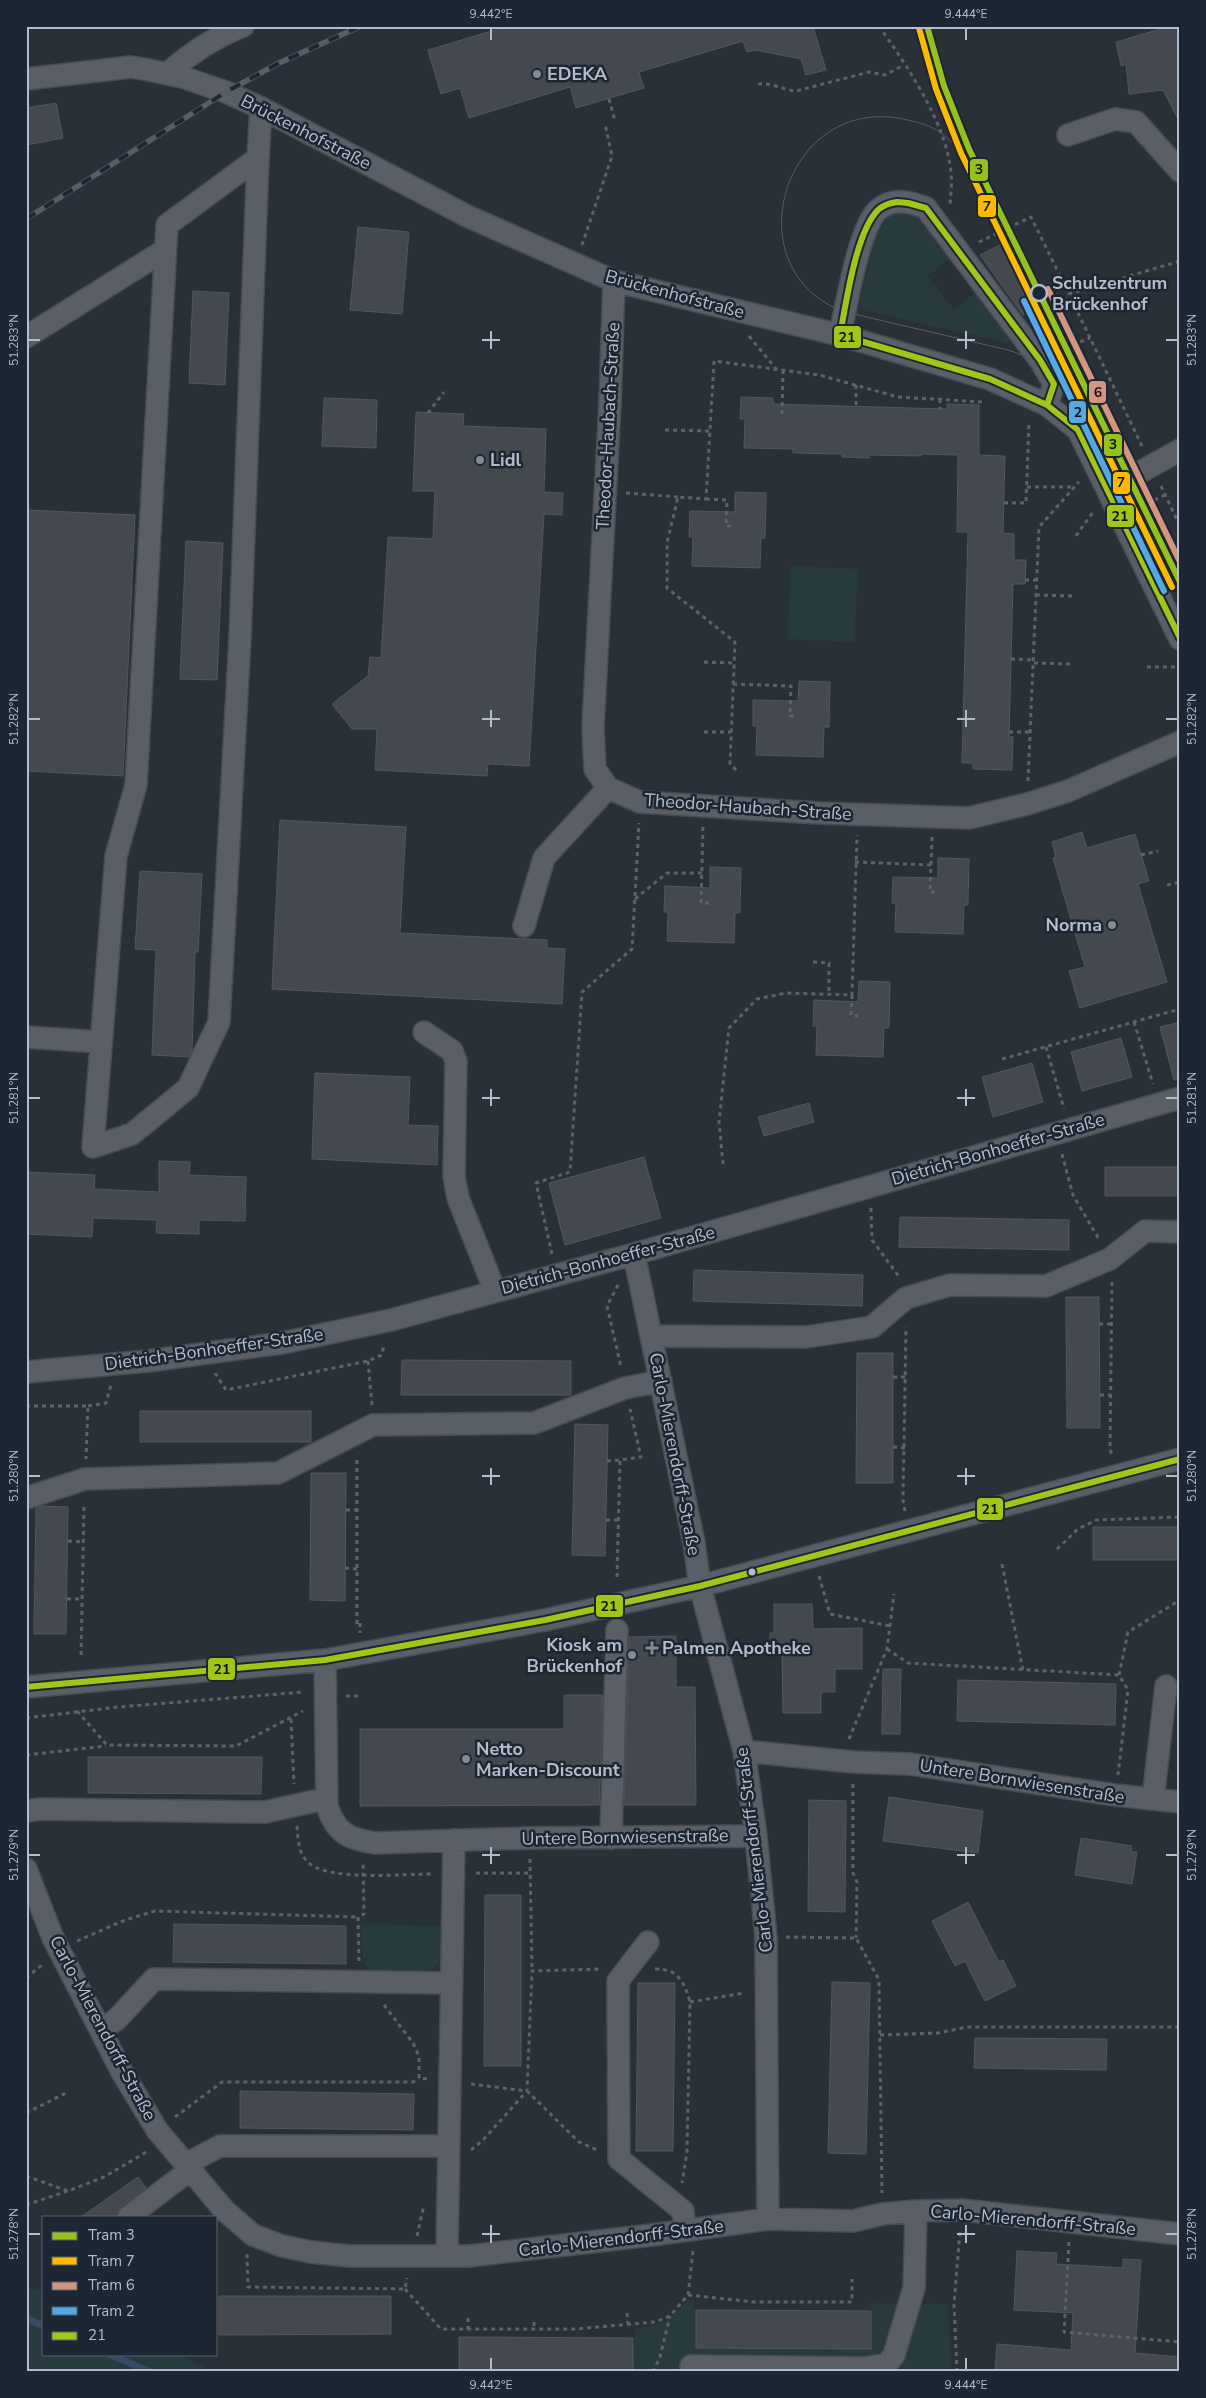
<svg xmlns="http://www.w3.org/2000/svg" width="1206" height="2398" viewBox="0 0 1206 2398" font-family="'Nunito Sans',sans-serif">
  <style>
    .green { fill: #273a3e }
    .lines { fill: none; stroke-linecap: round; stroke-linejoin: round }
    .stream { stroke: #384963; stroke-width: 7 }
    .building { fill: #444950; stroke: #52575f }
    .minor-casing { stroke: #484c53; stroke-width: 24 }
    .path { stroke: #5d636a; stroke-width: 3; stroke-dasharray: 4 4; stroke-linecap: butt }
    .minor { stroke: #5a5e66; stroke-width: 21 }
    .tram { stroke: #595d64; stroke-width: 1 }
    .rail-casing { stroke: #595d64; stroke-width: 5.5 }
    .rail { stroke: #1d2633; stroke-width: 4; stroke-dasharray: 11; stroke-linecap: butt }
    .bus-1-casing { stroke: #1d2633; stroke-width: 10 }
    .bus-1 { stroke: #a2c617; stroke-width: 6 }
    .tram-1-casing { stroke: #1d2633; stroke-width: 10 }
    .tram-2-casing { stroke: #1d2633; stroke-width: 10 }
    .tram-3-casing { stroke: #1d2633; stroke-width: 10 }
    .tram-4-casing { stroke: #1d2633; stroke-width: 10 }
    .tram-1 { stroke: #95c11f; stroke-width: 6 }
    .tram-2 { stroke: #fbba00; stroke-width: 6 }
    .tram-3 { stroke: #d2957d; stroke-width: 6 }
    .tram-4 { stroke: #53a8e5; stroke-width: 6 }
    .ticks { fill: none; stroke: #b4bcc9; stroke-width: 2 }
    .poi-dot { fill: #848b96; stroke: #1d2633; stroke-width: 2 }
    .stop-dot { fill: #1d2633; stroke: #b4bcc9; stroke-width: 2.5 }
    .bus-dot { fill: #b4bcc9; stroke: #1d2633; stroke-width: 2 }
    .labels { text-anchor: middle; stroke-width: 5; stroke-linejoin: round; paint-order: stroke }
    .poi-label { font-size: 18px; font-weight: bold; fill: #b4bcc9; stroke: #1d2633; text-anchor: start }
    .street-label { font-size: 18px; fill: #b4bcc9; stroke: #1d2633 }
    .stop-label { font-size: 18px; font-weight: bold; fill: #b4bcc9; stroke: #1d2633; text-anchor: start }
    .line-badge { stroke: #1d2633; stroke-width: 2 }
    .pale-badge-label { font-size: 14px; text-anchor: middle; font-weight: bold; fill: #111 }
    .neatline { fill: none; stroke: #b4bcc9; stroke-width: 2 }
    .ticks-label { font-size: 12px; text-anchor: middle; fill: #b4bcc9 }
  </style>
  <rect width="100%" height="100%" fill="#2a3038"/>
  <path class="green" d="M907,210L925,221L951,258L927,276L954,309L978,291L1020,346L858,309L878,227L890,213Z
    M791,566L858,569L854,642L787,639Z
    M361,1924L442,1926L441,1949L438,1965L423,1974L369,1973L363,1962Z
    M26,2286L44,2293V2354H177L216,2372H26Z
    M688,2300H694V2310L871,2348V2303L948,2304L951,2372H633L635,2329C664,2325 669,2321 688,2300Z"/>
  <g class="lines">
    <path class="stream" d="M26,2318L44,2326
      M109,2354L150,2372"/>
  </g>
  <path class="building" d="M508,26H813L826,70L806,75L801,59L755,50L747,52L743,41L639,72L644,88L576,108L570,87L469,118L460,88L441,94L428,50Z
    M1171,26H1180V123L1163,90L1129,94L1126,64L1121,66L1116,42Z
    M56,103L63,138L26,145V108Z
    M358,227L409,232L402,314L350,310Z
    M1008,241L1040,306L1023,315L980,255Z
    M193,291L229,293L225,385L189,383Z
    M741,397L773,398V404L947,409V404L979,405V455L1005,456L1003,533L1014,534V560H1026L1025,584H1013L1009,737H1013L1012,770L973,769V763H962L968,532H957L958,455L921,454V456L869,455V458L842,457V454L793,453V449L744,448L745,419H740Z
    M324,398L377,400L376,448L322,446Z
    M416,412L464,414L463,426L546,429L544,492L563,493L562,515L544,514L529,766L488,764L487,776L375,770L377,729H352L332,704L368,676L370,657L381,658L388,537L433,539L435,491H413Z
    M735,492L766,493L765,538H761L760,568L692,566L693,537H689L690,511L735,512Z
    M26,510L135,515L123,776L26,771Z
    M186,541L223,543L217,680L180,679Z
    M799,681L830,682L829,727H824L823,757L756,755L757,726H753V700L798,701Z
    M280,820L406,827L400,933L547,940V948L565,949L562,1004L272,989Z
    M1082,832L1087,848L1135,834L1149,881L1138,884L1167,982L1080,1008L1069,971L1085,967L1053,858L1056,857L1052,842Z
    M938,858L969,859L968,905H964L963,934L895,932L896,903H892L893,877L938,878Z
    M710,867L741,868L740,913H735L734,943L667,941L668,912H664L665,886L710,888Z
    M140,871L202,874L198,952H195L192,1051L189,1057L152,1055L156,950L135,949Z
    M859,981L890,982L889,1028H884L883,1057L816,1055L817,1026H813L814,1000L858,1002Z
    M1180,1022V1079L1174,1080L1160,1027Z
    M1121,1038L1132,1077L1082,1091L1071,1052Z
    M1032,1063L1043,1102L993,1117L982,1077Z
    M315,1073L410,1077L408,1125L438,1126L437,1165L312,1159Z
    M809,1103L814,1122L764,1136L758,1117Z
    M644,1157L661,1218L565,1245L549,1183Z
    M159,1161L190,1162L189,1175L246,1177L245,1221L199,1220V1234L156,1233L157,1220L93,1218L92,1237L26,1234V1172L95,1175L94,1189L159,1192Z
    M1105,1167H1180V1196H1105Z
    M900,1217L1069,1220V1250L899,1247Z
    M694,1270L863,1275L862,1306L693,1301Z
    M1066,1297H1099L1100,1428H1067Z
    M857,1353H893V1483H856Z
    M402,1360L571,1361V1395H401Z
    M140,1411H311V1442H140Z
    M575,1424L608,1425L605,1556L572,1555Z
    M311,1473H346L345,1601L310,1600Z
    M41,1506L68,1507L66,1634H34L36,1508Z
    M1093,1527H1180V1560H1093Z
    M774,1604H812L813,1629L862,1628V1669H835V1692H821V1713H783L782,1653H770V1633H774Z
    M676,1636V1687H695L696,1805H624L629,1637Z
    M883,1669H901L900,1734H882Z
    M958,1680L1116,1684L1115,1725L957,1721Z
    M564,1695H603L599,1805L360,1806V1729H564Z
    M88,1757H262L261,1794L88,1793Z
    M889,1797L983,1811L978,1853L883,1841Z
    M809,1800L846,1801L845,1912L808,1911Z
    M1081,1838L1132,1846L1131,1852H1137L1132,1884L1075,1875Z
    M485,1895H521V2066H484Z
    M968,1902L999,1962L1003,1960L1016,1986L985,2001L965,1961L955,1966L932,1921Z
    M174,1924L346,1926V1964L173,1962Z
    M832,1982L870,1983L866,2154L828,2153Z
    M638,1983H675L673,2151H636Z
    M975,2038L1107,2039L1106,2070L974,2068Z
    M240,2091L414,2094L413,2130L240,2128Z
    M138,2177L146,2188L120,2207L116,2217H81Z
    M1017,2251L1057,2253L1056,2264L1123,2268V2259L1141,2260L1135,2353L1180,2357V2372H995L997,2344L1071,2350L1073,2313L1014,2310Z
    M219,2296H391V2334L219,2335Z
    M696,2310L871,2311V2349L696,2348Z
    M459,2337L633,2338V2372H459Z"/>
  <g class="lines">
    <defs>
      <path id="minor" d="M167,74C192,52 212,39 243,26
        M26,79L131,67L144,69L182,77L226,92L261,108L467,216L614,281L840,335L990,379L1047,405L1078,430L1180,639
        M1068,135L1115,119L1136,122L1180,171
        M258,158L240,638L219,1022L188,1088L132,1134L93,1147L116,856L136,785L167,225L258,158L261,108
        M614,281L610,403L593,727L595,769L608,788L640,802L819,813L969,818L1027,804L1068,791L1180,742
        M840,335C846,308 859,225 879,209C894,197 911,202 926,208L1040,360L1054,384L1047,405
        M26,337L165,250
        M1108,490L1180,450
        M524,926L544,858L608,788
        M424,1032L452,1051L456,1061L454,1176L458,1198L495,1291
        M26,1037L101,1042
        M634,1254L694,1543L700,1586L744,1751L756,1836L766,1937L768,2219
        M651,1336L806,1337L872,1327L906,1298L950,1285L1046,1286L1110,1259L1145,1231L1180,1232
        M26,1372L148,1361L282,1343L391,1320L634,1254L1180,1098
        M26,1498L85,1479L278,1473L373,1425L534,1423L625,1388L661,1381
        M325,1660L327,1806C336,1833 348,1839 375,1843L529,1838L756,1836
        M26,1687L325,1660L545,1620L700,1586L1180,1459
        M744,1751L853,1762L910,1764L1115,1795L1180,1802
        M1153,1799L1166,1686
        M26,1811L41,1809L265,1812L315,1801H327
        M611,1838L617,1630
        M26,1869L53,1938L122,2072L157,2130L224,2210L253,2235L282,2246L311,2252L349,2256H469L652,2235L768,2219L853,2221L882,2214L916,2211L962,2210L1180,2234
        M648,1942L618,1981L619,2159L683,2211L685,2230
        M101,2030L116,2020L154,1979L451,1983
        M186,2164L220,2146H449
        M128,2217L190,2170
        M447,2256L454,1840
        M691,2366L865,2368L887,2364L894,2355L914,2288L916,2211"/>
    </defs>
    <use href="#minor" class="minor-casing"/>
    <path class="path" d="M879,26C907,66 947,124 951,173C952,183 951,194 950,204
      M758,84C771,82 783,90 796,91L869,72L885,75L904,65
      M609,99L615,121
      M998,233L1047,330
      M979,242L1031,217L1069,294
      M582,245L612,156L605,124
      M749,336L777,370
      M1058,351L1090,338
      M856,385V407
      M940,399V409
      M428,413L444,392
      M782,414L783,371
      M665,430L710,431
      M1142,446L1069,294L1180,261
      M1161,486L1180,526
      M1027,487H1075
      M626,493L678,497
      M706,499L727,500L726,526H734
      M1004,503H1026L1029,421
      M1140,507L1165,495
      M1076,536L1093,512
      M1025,580H1037
      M1036,595L1074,596
      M1011,659L1034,660
      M704,662L734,663
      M1034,663L1072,664
      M1147,667H1180
      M733,684L791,686L790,716H798
      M704,732H731
      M1009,732H1030
      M736,770L730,764L735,642L667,588V543L678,497L706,499L714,361L819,375L898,397L983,402
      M1028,781L1039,527L1079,482
      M703,827L701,903H709
      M932,837L930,892H937
      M1141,855L1158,851
      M855,862L931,865
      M1167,885L1180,882
      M635,899L667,873H702
      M813,962L829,963V994
      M852,995L851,1015L858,1016
      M1134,1022L1153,1084
      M1046,1047L1064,1109
      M1002,1059L1180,1009
      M1062,1154L1073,1195L1100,1241
      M723,1164L719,1122L729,1028L757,999L786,993L852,995L857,835
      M871,1208L872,1240L900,1278
      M552,1254L536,1183L570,1172L582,992L632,949L639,823
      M1112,1282L1110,1448L1112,1456
      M618,1285L607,1306L621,1367
      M1099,1324H1112
      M368,1361L372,1405
      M215,1373L226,1390L368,1361L382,1355L384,1344
      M893,1377H906
      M1100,1395H1111
      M26,1406H88L86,1459
      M88,1406L106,1403L111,1385
      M893,1447L905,1448
      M607,1461L620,1460
      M346,1510H357
      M905,1511L903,1500L906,1327
      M606,1520H619
      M68,1541L84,1542
      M1057,1549L1078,1529L1096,1520L1180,1517
      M1002,1564L1023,1671
      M345,1568L357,1569
      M819,1576L830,1614L890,1626
      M617,1577L620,1460L641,1457L630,1409
      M67,1599H82
      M360,1623V1633
      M357,1624V1457
      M887,1649L908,1663L1119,1675L1128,1690L1118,1775
      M81,1655L84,1503
      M1119,1675L1128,1632L1180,1600
      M346,1696H360
      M77,1711L107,1745L236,1746L303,1711
      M26,1718L118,1707L304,1692
      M291,1719L294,1784
      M849,1739L887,1649L894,1594
      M26,1755L106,1746
      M853,1784V1873L857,1882L856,1938
      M297,1826C298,1839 298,1855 310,1864C332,1881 403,1874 432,1874
      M530,1859L532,1971
      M476,1873H530
      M786,1937L856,1938L879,1980L882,2193
      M77,1941L125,1920L155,1911L358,1917
      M359,1961L358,1917L364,1914L363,1862
      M655,1969C679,1969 684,1982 690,2002L687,2152L682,2183
      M26,1978L43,1964
      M690,2002L744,1993
      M384,2005L413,2043L419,2056V2078L429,2079
      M880,2035L938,2033L967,2027H1180
      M471,2084L527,2091L579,2142L597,2150
      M26,2113L68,2092
      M175,2117L222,2082H413L419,2078
      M471,2150L484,2139L527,2091L532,1971L601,1969
      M26,2176L68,2191L104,2177L148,2151
      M26,2205L68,2191
      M417,2236L424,2205
      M1069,2242L1064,2332L1180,2342
      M247,2254L248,2287L405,2289L407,2278
      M405,2289L441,2329H575L655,2322L670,2316L688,2295L693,2251
      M688,2295L754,2302H852V2279
      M627,2313L628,2324
      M468,2318V2329
      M534,2322V2329
      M653,2372L660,2357L670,2316
      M957,2372L954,2305L960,2230"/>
    <use href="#minor" class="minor"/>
    <path class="tram" d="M993,198C978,176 963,149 941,133C929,124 912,121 898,118C781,100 733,272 845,312L1008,350L1062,369L1098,404L1128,450"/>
    <defs>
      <path id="rail" d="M26,219L226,92L279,63L361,26"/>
    </defs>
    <use href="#rail" class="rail-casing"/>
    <use href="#rail" class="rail"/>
    <defs>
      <path id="bus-1" d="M897,202L908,203L926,208L1040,360L1054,384L1047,405L990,379L840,335C846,304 856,230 879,209C884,205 890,203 897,202Z
        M1047,405L1078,430L1180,638
        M26,1687L325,1660L545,1620L700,1586L1180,1459"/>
    </defs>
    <use href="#bus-1" class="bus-1-casing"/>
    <use href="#bus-1" class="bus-1"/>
    <defs>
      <path id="tram-1" d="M927,26L944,86L969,149L1180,582"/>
      <path id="tram-2" d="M919,28L936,89L961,153L1172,587"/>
      <path id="tram-3" d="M1048,289L1180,562"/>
      <path id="tram-4" d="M1024,301L1164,591"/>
    </defs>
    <use href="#tram-1" class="tram-1-casing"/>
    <use href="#tram-2" class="tram-2-casing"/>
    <use href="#tram-3" class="tram-3-casing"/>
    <use href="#tram-4" class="tram-4-casing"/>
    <use href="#tram-1" class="tram-1"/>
    <use href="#tram-2" class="tram-2"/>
    <use href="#tram-3" class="tram-3"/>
    <use href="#tram-4" class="tram-4"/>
  </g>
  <path class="ticks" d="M491,28V40M966,28V40M491,331V349M966,331V349M28,340H40M482,340H500M957,340H975M1166,340H1178M491,710V727M966,710V727M28,719H40M482,719H500M957,719H975M1166,719H1178M491,1089V1106M966,1089V1106M28,1098H40M482,1098H500M957,1098H975M1166,1098H1178M491,1468V1485M966,1468V1485M28,1476H40M482,1476H500M957,1476H975M1166,1476H1178M491,1847V1864M966,1847V1864M28,1855H40M482,1855H500M957,1855H975M1166,1855H1178M491,2225V2243M966,2225V2243M28,2234H40M482,2234H500M957,2234H975M1166,2234H1178M491,2358V2370M966,2358V2370"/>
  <g class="poi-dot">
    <circle cx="537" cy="74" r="5"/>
    <circle cx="480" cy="460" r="5"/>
    <circle cx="1112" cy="925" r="5"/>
    <path d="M649.5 1640.5h5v5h5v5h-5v5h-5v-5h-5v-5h5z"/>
    <circle cx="632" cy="1655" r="5"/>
    <circle cx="466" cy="1759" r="5"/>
  </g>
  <circle class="stop-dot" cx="1039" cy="293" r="8"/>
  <circle class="bus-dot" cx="752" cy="1572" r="4.5"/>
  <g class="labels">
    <g class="poi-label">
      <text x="547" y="80">EDEKA</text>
      <text x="490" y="466">Lidl</text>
      <text x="1102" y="931" text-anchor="end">Norma</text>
      <text x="622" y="1651" text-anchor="end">Kiosk am<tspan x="622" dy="21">Brückenhof</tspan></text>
      <text x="662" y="1654">Palmen Apotheke</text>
      <text x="476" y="1755">Netto<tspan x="476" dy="21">Marken-Discount</tspan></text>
    </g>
    <g class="street-label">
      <text transform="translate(306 132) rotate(27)" y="6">Brückenhofstraße</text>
      <text transform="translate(675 294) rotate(15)" y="6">Brückenhofstraße</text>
      <text transform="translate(608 426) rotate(-87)" y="6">Theodor-Haubach-Straße</text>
      <text transform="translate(748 807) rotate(4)" y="6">Theodor-Haubach-Straße</text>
      <text transform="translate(998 1149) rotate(-16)" y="6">Dietrich-Bonhoeffer-Straße</text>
      <text transform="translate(608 1260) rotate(-15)" y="6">Dietrich-Bonhoeffer-Straße</text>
      <text transform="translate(214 1349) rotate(-8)" y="6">Dietrich-Bonhoeffer-Straße</text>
      <text transform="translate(675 1454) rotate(79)" y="6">Carlo-Mierendorff-Straße</text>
      <text transform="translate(1022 1781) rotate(9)" y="6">Untere Bornwiesenstraße</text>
      <text transform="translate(625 1837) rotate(-1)" y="6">Untere Bornwiesenstraße</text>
      <text transform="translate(754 1850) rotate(-97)" y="6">Carlo-Mierendorff-Straße</text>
      <text transform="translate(103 2028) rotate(62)" y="6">Carlo-Mierendorff-Straße</text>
      <text transform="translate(1033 2220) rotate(5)" y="6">Carlo-Mierendorff-Straße</text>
      <text transform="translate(621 2238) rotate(-7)" y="6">Carlo-Mierendorff-Straße</text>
    </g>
    <g class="stop-label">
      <text x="1052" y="289">Schulzentrum<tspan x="1052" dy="21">Brückenhof</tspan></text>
    </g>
  </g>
  <g class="line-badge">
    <rect x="969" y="158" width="20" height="24" rx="5" fill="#95c11f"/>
    <rect x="977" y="194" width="20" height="24" rx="5" fill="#fbba00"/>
    <rect x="833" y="325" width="29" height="24" rx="5" fill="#a2c617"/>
    <rect x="1088" y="380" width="19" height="24" rx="5" fill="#d2957d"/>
    <rect x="1068" y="400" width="19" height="24" rx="5" fill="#53a8e5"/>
    <rect x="1103" y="433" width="20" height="24" rx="5" fill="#95c11f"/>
    <rect x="1112" y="471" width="19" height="24" rx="5" fill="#fbba00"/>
    <rect x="1106" y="504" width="29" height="24" rx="5" fill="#a2c617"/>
    <rect x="976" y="1497" width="28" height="24" rx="5" fill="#a2c617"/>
    <rect x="595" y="1594" width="29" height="24" rx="5" fill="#a2c617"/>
    <rect x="207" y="1657" width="29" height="24" rx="5" fill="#a2c617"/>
  </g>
  <g class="pale-badge-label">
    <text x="979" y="174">3</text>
    <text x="987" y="211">7</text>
    <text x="847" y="342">21</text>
    <text x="1098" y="397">6</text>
    <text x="1078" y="417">2</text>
    <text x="1113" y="449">3</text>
    <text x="1121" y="487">7</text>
    <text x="1120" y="521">21</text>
    <text x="990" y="1514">21</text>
    <text x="609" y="1611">21</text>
    <text x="222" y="1674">21</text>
  </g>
  <rect width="1206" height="2398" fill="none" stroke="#1d2633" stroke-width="55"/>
  <rect x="42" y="2216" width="175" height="140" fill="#1d2633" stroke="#59626f"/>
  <rect x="52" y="2232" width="25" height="8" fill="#95c11f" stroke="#59626f"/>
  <text x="88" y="2240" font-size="15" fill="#b4bcc9">Tram 3</text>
  <rect x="52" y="2257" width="25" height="8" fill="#fbba00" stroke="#59626f"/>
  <text x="88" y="2266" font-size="15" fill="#b4bcc9">Tram 7</text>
  <rect x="52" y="2282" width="25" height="8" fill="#d2957d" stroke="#59626f"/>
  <text x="88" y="2290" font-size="15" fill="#b4bcc9">Tram 6</text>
  <rect x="52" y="2307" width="25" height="8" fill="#53a8e5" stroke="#59626f"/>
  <text x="88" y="2316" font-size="15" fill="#b4bcc9">Tram 2</text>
  <rect x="52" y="2332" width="25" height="8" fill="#a2c617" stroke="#59626f"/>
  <text x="88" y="2340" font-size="15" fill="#b4bcc9">21</text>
  <rect x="28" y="28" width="1150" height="2342" class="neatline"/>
  <g class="ticks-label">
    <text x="491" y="18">9.442°E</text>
    <text x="966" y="18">9.444°E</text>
    <text transform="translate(14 340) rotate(-90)" y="4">51.283°N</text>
    <text transform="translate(1192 340) rotate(-90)" y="4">51.283°N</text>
    <text transform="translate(14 719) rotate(-90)" y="4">51.282°N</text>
    <text transform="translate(1192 719) rotate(-90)" y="4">51.282°N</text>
    <text transform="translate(14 1098) rotate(-90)" y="4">51.281°N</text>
    <text transform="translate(1192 1098) rotate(-90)" y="4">51.281°N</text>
    <text transform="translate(14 1476) rotate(-90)" y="4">51.280°N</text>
    <text transform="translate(1192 1476) rotate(-90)" y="4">51.280°N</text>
    <text transform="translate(14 1855) rotate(-90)" y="4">51.279°N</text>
    <text transform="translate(1192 1855) rotate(-90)" y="4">51.279°N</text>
    <text transform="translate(14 2234) rotate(-90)" y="4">51.278°N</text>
    <text transform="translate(1192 2234) rotate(-90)" y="4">51.278°N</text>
    <text x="491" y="2389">9.442°E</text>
    <text x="966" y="2389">9.444°E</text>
  </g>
</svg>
